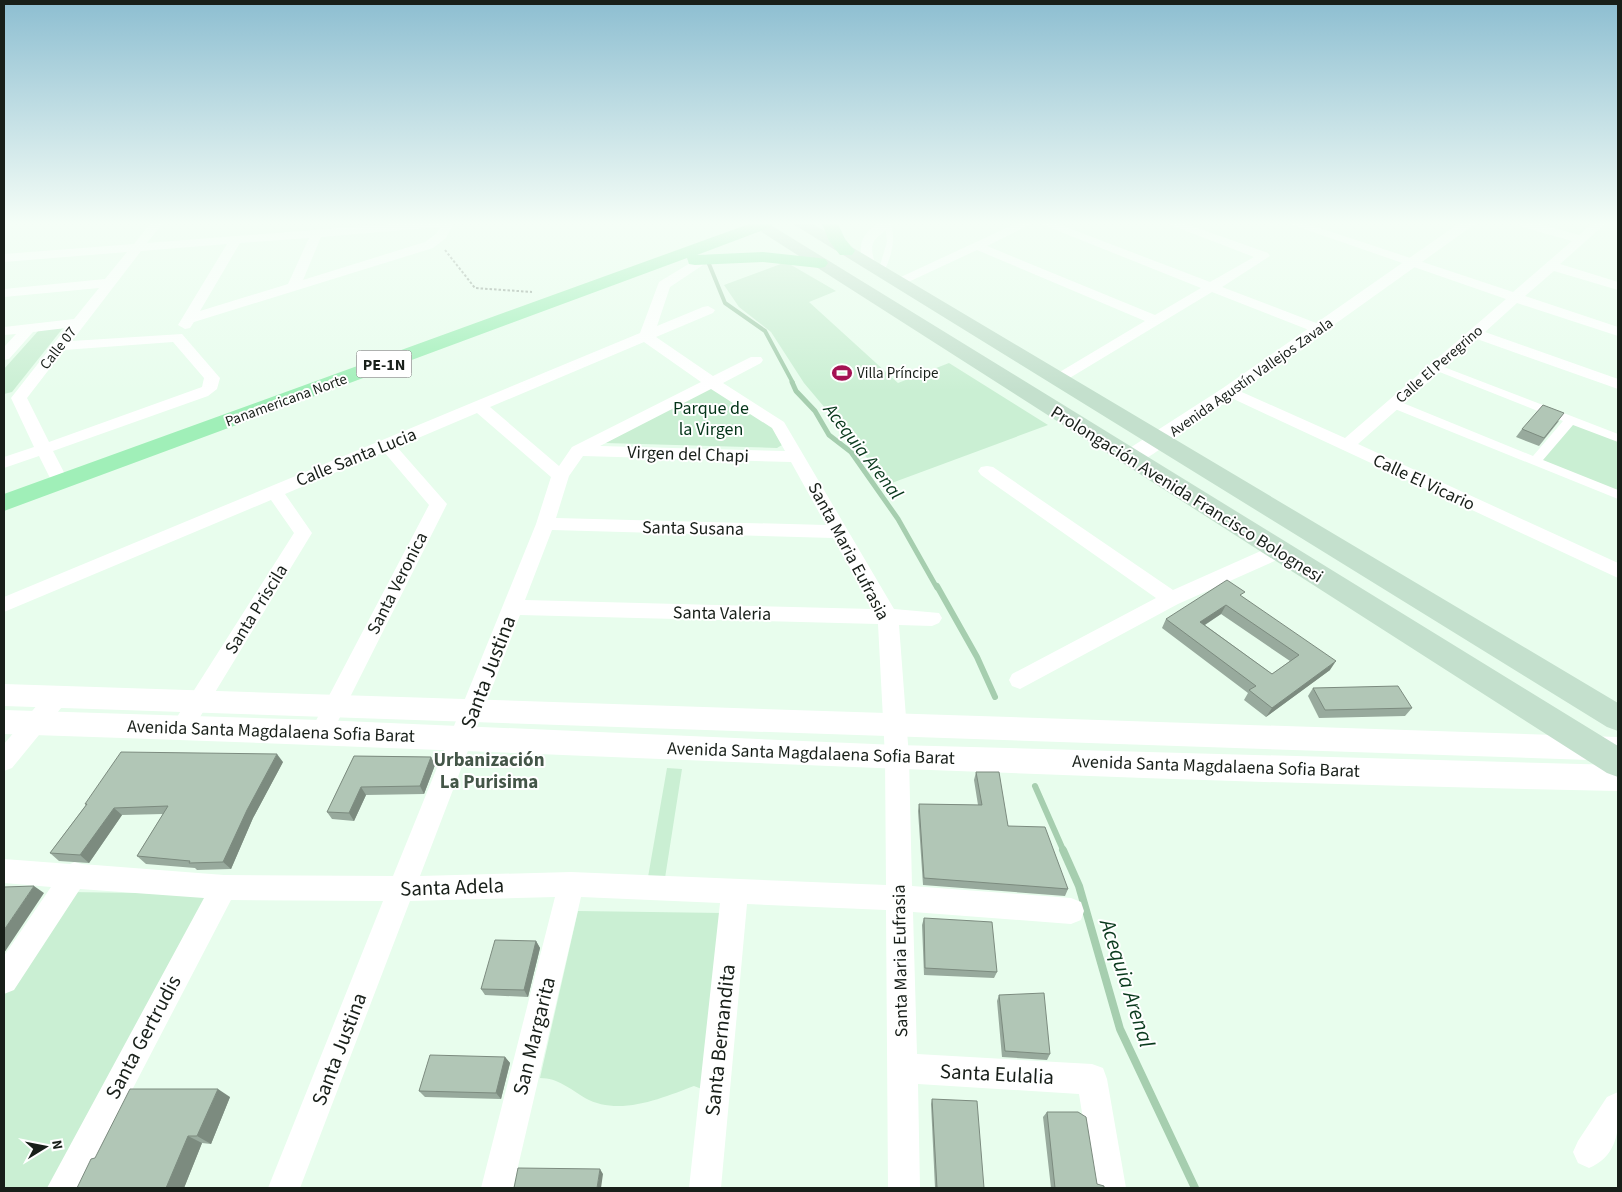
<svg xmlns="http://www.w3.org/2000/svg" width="1622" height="1192" viewBox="0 0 1622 1192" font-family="'Source Sans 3',sans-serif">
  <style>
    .green { fill: #caefd3 }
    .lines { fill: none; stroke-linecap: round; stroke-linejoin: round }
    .stream-far3 { stroke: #a6ceaf; stroke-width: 4 }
    .stream-far2 { stroke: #a6ceaf; stroke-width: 5 }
    .stream-far1 { stroke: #a6ceaf; stroke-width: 6 }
    .stream { stroke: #a6ceaf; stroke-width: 8 }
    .path { stroke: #8a998d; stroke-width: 2; stroke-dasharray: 2.5 2; stroke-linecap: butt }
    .service { fill: #fff; fill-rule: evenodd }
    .pedestrian { fill: #fff; fill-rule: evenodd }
    .minor { fill: #fff; fill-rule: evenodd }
    .tertiary { fill: #fff; fill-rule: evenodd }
    .secondary { fill: #c4e0cd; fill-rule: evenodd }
    .trunk { fill: #a0efb8; fill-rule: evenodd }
    .wall { fill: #98aa9d; fill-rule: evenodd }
    .shaded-wall { fill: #7c8b7f }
    .building { fill: #b1c6b6; stroke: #7c8b7f; fill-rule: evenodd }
    .labels { text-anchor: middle; stroke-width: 4; stroke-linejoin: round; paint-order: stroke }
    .far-street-label { font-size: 15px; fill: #181f19; stroke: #fff }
    .far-poi-label { font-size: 15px; fill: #181f19; stroke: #fff; text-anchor: start }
    .shield { fill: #fff; stroke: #5d625e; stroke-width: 1 }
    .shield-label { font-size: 16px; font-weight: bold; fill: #181f19 }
    .park-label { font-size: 18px; fill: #033418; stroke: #fff }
    .street-label { font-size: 18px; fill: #181f19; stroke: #fff }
    .water-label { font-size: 19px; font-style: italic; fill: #0a3a1d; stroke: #fff }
    .neighbourhood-label { font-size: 19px; font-weight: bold; fill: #445648; stroke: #fff }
    .near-street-label { font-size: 21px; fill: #181f19; stroke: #fff }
    .near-water-label { font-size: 22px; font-style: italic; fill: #0a3a1d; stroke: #fff }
  </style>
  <rect width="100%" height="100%" fill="#e8fded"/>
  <path class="green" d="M786,262L836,291L809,302L898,383L949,363L1048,425L889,484L804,383L771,332L739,307L724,285Z
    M63,328L12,392L4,394V369L39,330Z
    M713,386L771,425L782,445L777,448L605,443Z
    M1573,422L1618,439V494L1540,461Z
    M667,768L682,769L665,878L648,877Z
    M69,892L207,894L48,1188H4V989Z
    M578,911L723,913L707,1091L694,1086C662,1098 619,1117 585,1098C570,1089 558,1078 540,1078Z"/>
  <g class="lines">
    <path class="stream-far3" d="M709,264L725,303L765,331L793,383"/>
    <path class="stream-far2" d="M792,382L796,391L815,411L829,435L851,452L898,519L937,588"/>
    <path class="stream-far1" d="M937,586L977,657L995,697
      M1035,786L1064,852"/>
    <path class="stream" d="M1063,850L1079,886L1120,1029L1195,1188"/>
    <path class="path" d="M445,250L475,288L532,292"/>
    <path class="service" d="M885,224H891C896,241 891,258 883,273L881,274L878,272L887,242Z"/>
    <path class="pedestrian" d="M1436,364L1618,434V442L1573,425L1543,460L1618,490V499L1390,407V401H1398L1533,456L1563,421L1432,369V365Z"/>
    <path class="minor" d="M150,224H162L147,243L390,224H453L446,238L433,248L194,322L190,328L185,329L178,325L227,244L141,251L72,341L182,334L220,378L217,389L208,396L53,451L69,482L66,486H54L39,456L4,468V457L34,447L11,398L66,328L33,332L9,359L4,360V347L16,334L4,335V327L74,319L99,288L4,297V289L105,279L127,252L4,262V254L134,244ZM440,227L437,233L425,242L303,280L321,237ZM309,238L288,284L200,311L240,243ZM173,342L204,378L202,387L49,442L27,398L64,350Z
      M877,224H893C877,240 866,237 876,266L870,270L864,266C857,248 861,234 877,224Z
      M1015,224H1031L987,246L1155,315L1201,288L1041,224H1058L1210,282L1254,257L1168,224H1186L1268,253L1270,256L1222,287L1324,326L1326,329L1324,332H1314L1212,292L1063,382H1053L1050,379L1053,376L1145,321L977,250L902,285L897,286L890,282Z
      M1290,224H1308L1513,292L1572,241L1522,227L1520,224H1539L1579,235L1592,224H1605L1560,264L1618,282V290L1554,271L1525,296L1618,327V336L1517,303L1485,332L1618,379V389L1477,339L1358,444L1618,563V578L1225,395L1222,392L1225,389H1235L1345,438L1506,299Z
      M705,254L709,255L711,258L709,261L670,287L657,326L703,307L708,306L715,310L713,313L656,337L713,376L751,357H761L763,360L761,363L723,383L784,422L894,609L939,613L942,618L939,623L932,626L899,625L909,757L912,886L1071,898L1081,902L1084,911L1081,920L1071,924L913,912L917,1054L1092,1064L1103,1068L1107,1079L1126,1188H1094L1079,1094L918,1084L920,1188H888L886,910L747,904L721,1188H689L720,903L581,897L513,1188H481L555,897L410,901L300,1188H268L383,901L231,900L81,1188H47L204,898L80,889L14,990L4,994V956L51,887L4,883V859L70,864L75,862L82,864L224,875L393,876L536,524L551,477L477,413L397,447L447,504L329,739L321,741L313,739L310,732L429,505L384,452L285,494L312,533L189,735L181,737L173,735L170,728L294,533L271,500L4,612V597L640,333L659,282ZM644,342L701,382L572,447L559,466L490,407ZM711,389L772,428L785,451L600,446ZM583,456L791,462L826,525L556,518L569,476ZM552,530L833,538L873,609L525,600ZM520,615L878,624L885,757L886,885L571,872L420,876Z
      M987,466L993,467L1173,590L1272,546L1279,544L1286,546L1289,551L1286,556L1178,604L1020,689L1012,686L1009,680L1012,674L1156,598L981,475L978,471L981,467Z
      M58,687L66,690L69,696L66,702L12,768L4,771V744L50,690Z
      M1618,1092C1620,1122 1621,1155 1589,1168L1578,1163L1573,1152L1578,1141L1607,1097Z"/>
    <path class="tertiary" d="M1458,224H1475L1167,444C1154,453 1139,467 1122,463L1119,458L1122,453L1223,388Z
      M4,684L1618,737V761L4,706Z
      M4,710L321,720L897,745L1618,765V791C1080,781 542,751 4,734Z"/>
    <path class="secondary" d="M749,224H769L1618,746V777L1607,773Z
      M793,224H813L1618,703V731L1607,727Z"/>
    <path class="trunk" d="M749,224H773L771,227L697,255L763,252L819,258L825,259L828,263L825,267L819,268L763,262L695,265L689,264L687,258L4,511V494Z
      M822,224H838L845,239L855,251L852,255H840L829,241Z"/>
  </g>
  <path class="wall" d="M1559,421L1539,446L1516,437L1522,429Z
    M1243,597L1330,670L1266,717L1244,700L1248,693L1162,628L1166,619ZM1221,614L1290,661L1272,674L1205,625Z
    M1313,688L1412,708L1405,716L1319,718L1308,696Z
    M354,756L431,757L435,765L424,794L366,795L354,821L332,819L327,812Z
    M283,762L253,818L231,869L197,870L195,868L146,864L137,856L163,814L122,815L89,863L59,861L50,853L86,805L85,804Z
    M976,772L1008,826L1068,889L1065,896L923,885L918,811L919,804L978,805L974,780Z
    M924,918L997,972L994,978L924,975L922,925Z
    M536,941L540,948L528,997L485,995L481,989Z
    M999,995L1050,1054L1047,1060L1002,1057L997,1001Z
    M505,1057L510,1063L501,1099L425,1097L419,1091Z
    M230,1097L211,1144L202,1143L184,1188H77L95,1158Z
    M932,1099L984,1188H935L931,1104Z
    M1047,1112L1097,1184L1104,1188H1051L1043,1117Z"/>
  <path class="shaded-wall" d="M1226,605L1221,614L1195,631L1200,622Z
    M1336,661L1330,670L1266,717L1272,708Z
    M277,754L283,762L253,818L231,869L223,862L247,810Z
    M431,757L435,765L424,794L420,786Z
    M361,787L366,795L354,821L349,813Z
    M114,808L122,815L89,863L80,855Z
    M34,886L44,893L4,953V930Z
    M536,941L540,948L528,997L524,990Z
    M505,1057L510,1063L501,1099L496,1093Z
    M218,1089L230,1097L211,1144L197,1136Z
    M188,1136L202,1143L184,1188H166Z
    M600,1169L603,1174L601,1188H597Z"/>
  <path class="building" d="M1543,405L1564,413L1544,438L1522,429Z
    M1227,580L1245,592L1240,595L1336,661L1272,708L1249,690L1256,686L1166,619ZM1226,605L1299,655L1272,674L1200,622Z
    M1398,686L1412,708L1325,710L1313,688Z
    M121,752L277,754L247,810L223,862L189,863L190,861L137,856L168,806L114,808L80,855L50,853L87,804H85Z
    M354,756L431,757L420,786L361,787L349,813L327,812Z
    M976,772H999L1008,826L1045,827L1068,889L924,878L919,804L982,805Z
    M34,886L4,930V887Z
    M924,918L992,922L997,972L925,968Z
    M495,940L536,941L524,990L481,989Z
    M1044,993L1050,1054L1005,1051L999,995Z
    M430,1055L505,1057L496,1093L419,1091Z
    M130,1089H218L197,1136H188L166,1188H77L91,1159L95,1158Z
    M932,1099L977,1101L984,1188H937Z
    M1047,1112H1078L1086,1117L1097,1184L1104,1186V1188H1055Z
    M518,1168L600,1169L597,1188H514Z"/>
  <linearGradient id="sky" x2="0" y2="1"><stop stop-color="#8dbed1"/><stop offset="0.57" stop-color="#f5fef7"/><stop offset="1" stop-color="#f5fef7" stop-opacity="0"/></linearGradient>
  <rect width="1622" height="391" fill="url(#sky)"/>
  <defs>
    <symbol id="stadium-bare" viewBox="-9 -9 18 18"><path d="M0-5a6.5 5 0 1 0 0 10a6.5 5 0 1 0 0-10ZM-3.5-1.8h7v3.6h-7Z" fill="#a41253" stroke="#fff" stroke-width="2.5" paint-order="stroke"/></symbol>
  </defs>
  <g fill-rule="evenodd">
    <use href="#stadium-bare" x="828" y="359" width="28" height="28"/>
  </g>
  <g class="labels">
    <g class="far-street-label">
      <text transform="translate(58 348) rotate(-52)" y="5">Calle 07</text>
      <text transform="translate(1439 364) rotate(-41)" y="5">Calle El Peregrino</text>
      <text transform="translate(1251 377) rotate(-35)" y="5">Avenida Agustín Vallejos Zavala</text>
      <text transform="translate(286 400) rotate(-20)" y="5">Panamericana Norte</text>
    </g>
    <g class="far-poi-label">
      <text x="857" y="378">Villa Príncipe</text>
    </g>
    <rect class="shield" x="356.5" y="350.5" width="55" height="27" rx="4"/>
    <g class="shield-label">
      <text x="384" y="370">PE-1N</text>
    </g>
    <g class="park-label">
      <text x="711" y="414">Parque de<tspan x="711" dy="21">la Virgen</tspan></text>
    </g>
    <g class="street-label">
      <text transform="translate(688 454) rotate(2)" y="6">Virgen del Chapi</text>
      <text transform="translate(356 457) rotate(-22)" y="6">Calle Santa Lucia</text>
      <text transform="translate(1424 482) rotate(25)" y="6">Calle El Vicario</text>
      <text transform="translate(1187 494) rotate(32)" y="6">Prolongación Avenida Francisco Bolognesi</text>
      <text transform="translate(693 528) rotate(1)" y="6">Santa Susana</text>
      <text transform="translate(849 551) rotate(62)" y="6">Santa Maria Eufrasia</text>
      <text transform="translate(397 583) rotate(-63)" y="6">Santa Veronica</text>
      <text transform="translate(256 609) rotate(-58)" y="6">Santa Priscila</text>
      <text transform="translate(722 613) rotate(1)" y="6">Santa Valeria</text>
      <text transform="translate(271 731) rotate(2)" y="6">Avenida Santa Magdalaena Sofia Barat</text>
      <text transform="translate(811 753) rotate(2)" y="6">Avenida Santa Magdalaena Sofia Barat</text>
      <text transform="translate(1216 766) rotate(2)" y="6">Avenida Santa Magdalaena Sofia Barat</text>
      <text transform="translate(900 961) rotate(-91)" y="6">Santa Maria Eufrasia</text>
    </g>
    <g class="water-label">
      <text transform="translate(864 451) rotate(52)" y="7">Acequia Arenal</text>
    </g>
    <g class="neighbourhood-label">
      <text x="489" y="766">Urbanización<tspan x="489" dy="22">La Purisima</tspan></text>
    </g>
    <g class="near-street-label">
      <text transform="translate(488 672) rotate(-69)" y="7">Santa Justina</text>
      <text transform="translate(452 887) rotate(-2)" y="7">Santa Adela</text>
      <text transform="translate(534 1036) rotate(-76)" y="7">San Margarita</text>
      <text transform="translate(143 1037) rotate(-62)" y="7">Santa Gertrudis</text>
      <text transform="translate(720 1040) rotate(-84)" y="7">Santa Bernandita</text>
      <text transform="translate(339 1049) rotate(-69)" y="7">Santa Justina</text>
      <text transform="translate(997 1074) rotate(3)" y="7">Santa Eulalia</text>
    </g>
    <g class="near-water-label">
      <text transform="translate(1128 983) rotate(72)" y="8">Acequia Arenal</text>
    </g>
  </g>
  <rect width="1622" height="1192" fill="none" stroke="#181f19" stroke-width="10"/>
  <g transform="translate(45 1147) rotate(80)" stroke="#ffffff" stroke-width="4" paint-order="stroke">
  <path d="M0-4L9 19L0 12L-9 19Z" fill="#181f19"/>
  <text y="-8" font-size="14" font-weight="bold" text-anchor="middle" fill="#181f19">N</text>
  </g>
</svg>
